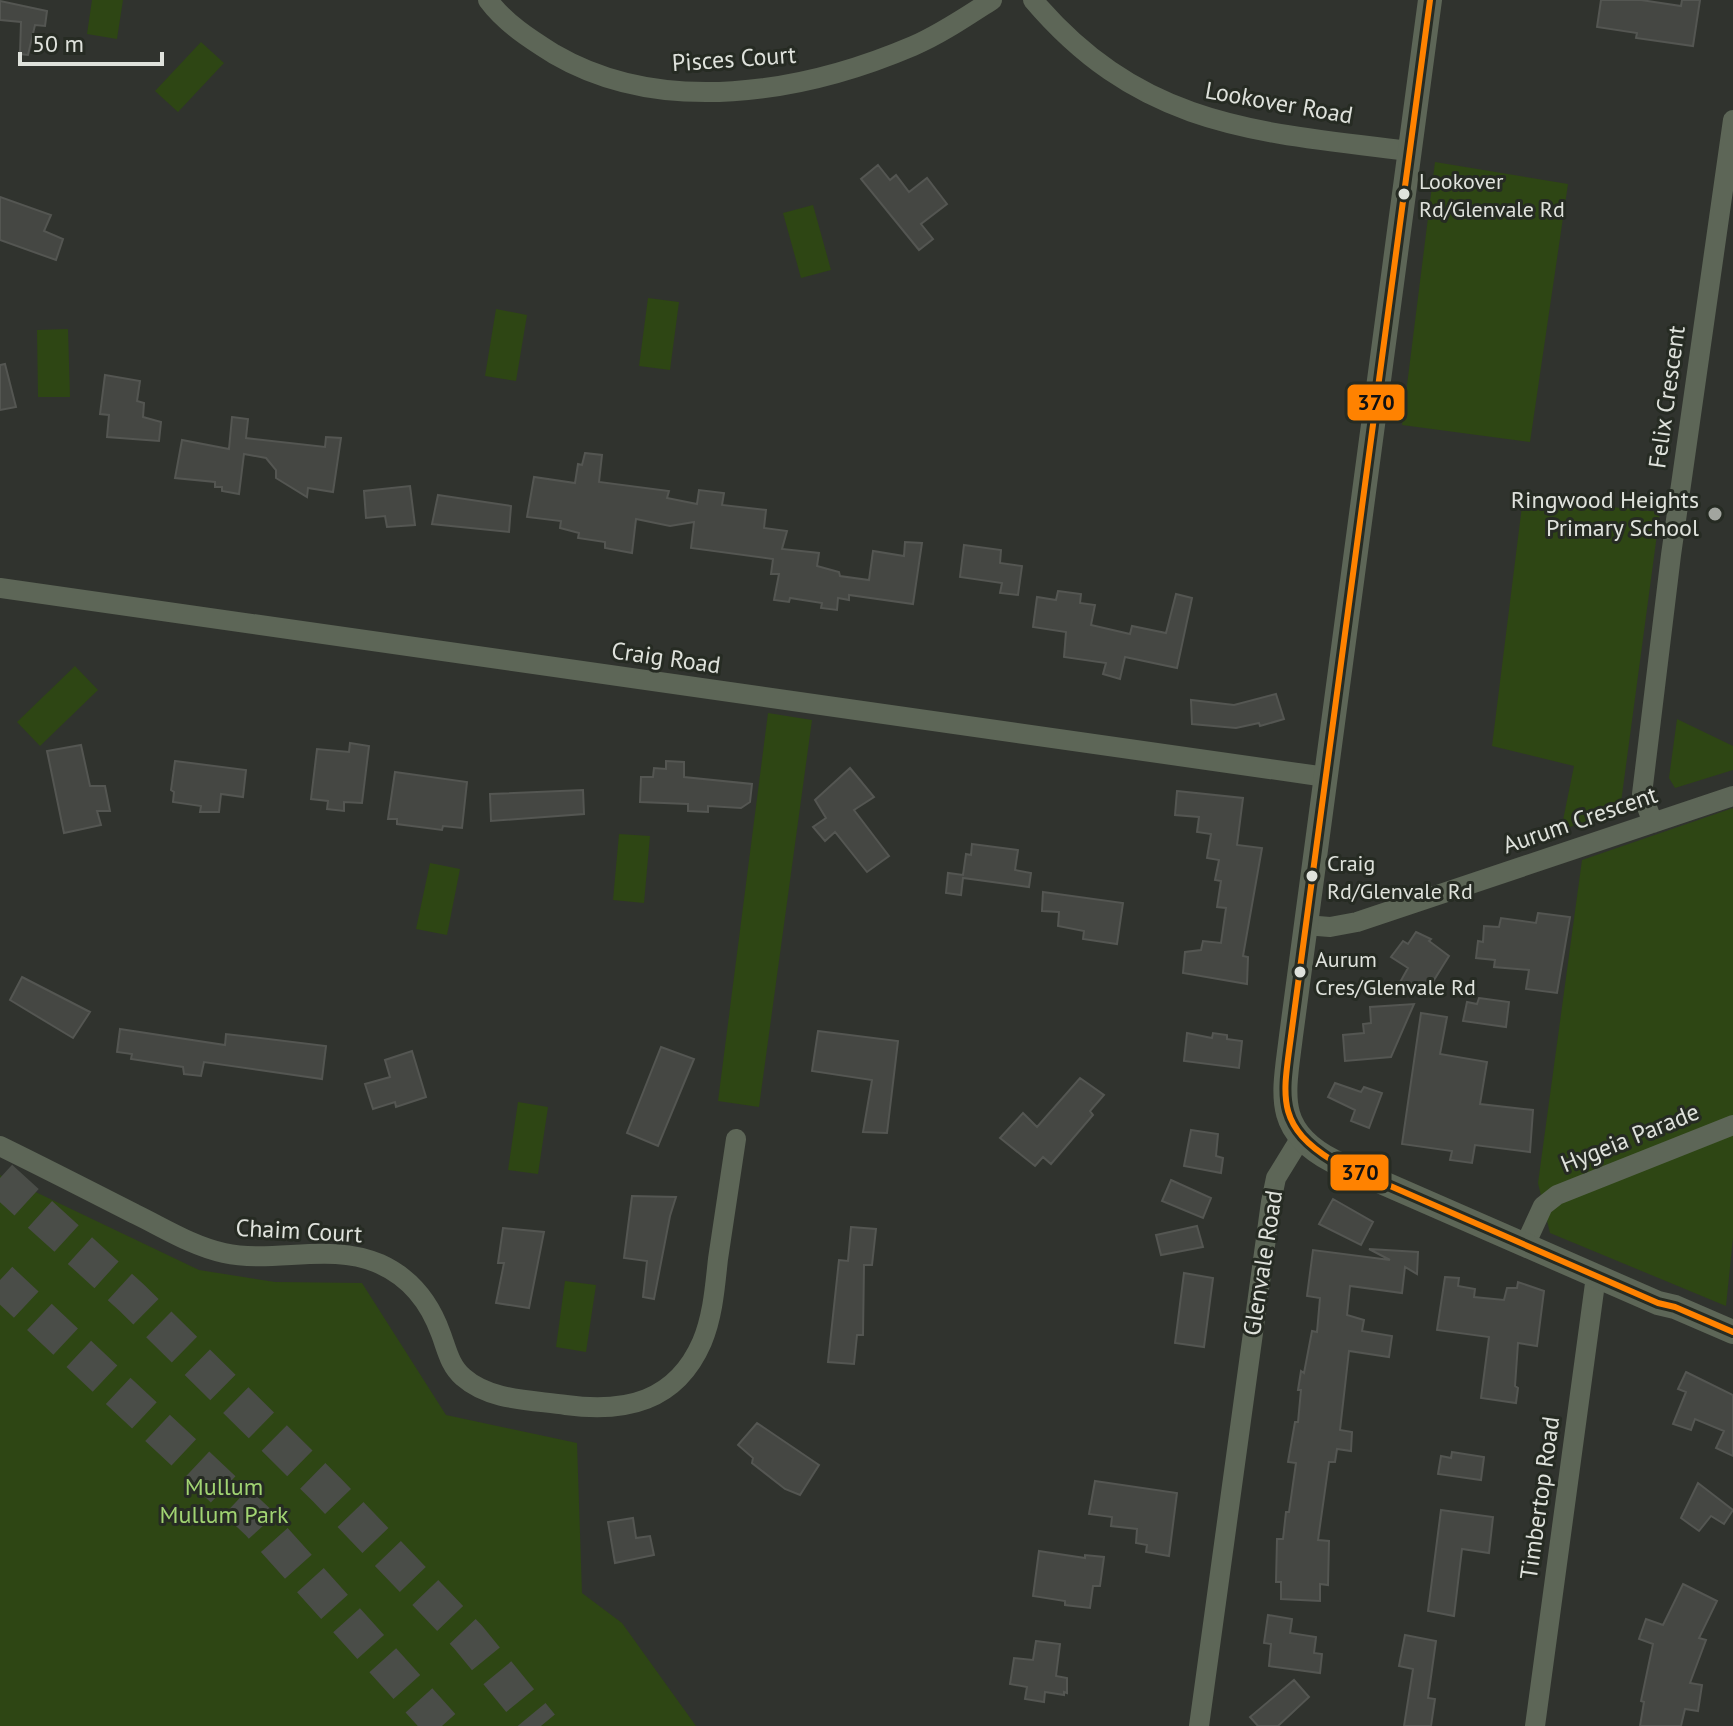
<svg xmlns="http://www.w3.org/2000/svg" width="1733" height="1726" viewBox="0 0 1733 1726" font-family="'PT Sans',sans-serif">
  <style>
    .green { fill: #2e4614 }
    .building { fill: #454743; stroke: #545652; stroke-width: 2 }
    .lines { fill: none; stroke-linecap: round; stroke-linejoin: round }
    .motorway-tunnel { stroke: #4a4d48; stroke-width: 36; stroke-dasharray: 36 18; stroke-linecap: butt }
    .minor { stroke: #5d6657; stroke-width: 20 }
    .tertiary { stroke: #5d6657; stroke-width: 24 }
    .bus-1-casing { stroke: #262b23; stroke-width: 12 }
    .bus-1 { stroke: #ff8200; stroke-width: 6 }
    .bus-dot { fill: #dfe2dc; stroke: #262b23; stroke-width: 3 }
    .poi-dot { fill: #a2a59f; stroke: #262b23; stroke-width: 3 }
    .labels { text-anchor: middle; stroke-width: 6; stroke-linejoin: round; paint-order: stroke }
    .bus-label { font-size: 22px; fill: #dfe2dc; stroke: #262b23; text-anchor: start }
    .street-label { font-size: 24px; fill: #dfe2dc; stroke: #262b23 }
    .poi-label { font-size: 24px; fill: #dfe2dc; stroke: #262b23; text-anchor: end }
    .park-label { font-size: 24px; fill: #a1d472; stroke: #262b23 }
    .line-badge { stroke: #262b23; stroke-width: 3 }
    .pale-badge-label { font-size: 22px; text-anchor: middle; font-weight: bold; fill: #111 }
  </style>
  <rect width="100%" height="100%" fill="#30332e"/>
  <path class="green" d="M92,0H123L117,39L87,34Z
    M201,42L224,63L178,112L155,91Z
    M1435,162L1568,184L1530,442L1402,425Z
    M813,205L831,270L801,278L783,213Z
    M648,298L679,302L670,370L639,366Z
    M496,309L527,315L516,381L485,376Z
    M68,329L70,397H38L37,330Z
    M1523,498L1660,512L1620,810L1561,830L1574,766L1492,746Z
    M75,666L98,690L40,746L17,722Z
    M768,713L812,720L759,1107L718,1101Z
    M1677,719L1733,746V770L1675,788L1669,778Z
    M1733,808V1238L1726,1306L1550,1233L1538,1183L1582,860Z
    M619,834L650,836L644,903L613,900Z
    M430,863L460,869L447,935L416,929Z
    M518,1102L548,1107L538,1174L508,1170Z
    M0,1175L199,1270L275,1282L362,1283L446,1415L577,1443L582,1593L622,1623L696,1726H0Z
    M565,1281L596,1285L586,1352L556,1347Z"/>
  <path class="building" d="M1601,0H1641L1681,6L1682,0H1700L1693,46L1636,38L1637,33L1597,27Z
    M0,1L47,11L45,26L35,25L28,55L20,54L21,22L0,20Z
    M878,165L890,180L896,175L909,192L927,178L947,204L921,224L933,239L919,250L861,179Z
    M0,197L51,215L44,231L63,239L56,260L0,240Z
    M5,364L16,407L0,410V365Z
    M105,375L140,381L137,401L144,403L143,417L161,422L159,441L107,437L109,415L100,414Z
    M232,417L248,419L246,438L325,447L326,437L341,438L333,492L308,488L307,497L276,478V470L266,458L244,454L239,494L222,491V487H215V482L175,478L182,440L229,449Z
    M585,453L602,455L599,482L669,491L667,498L697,504L699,490L724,493L722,505L766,510L764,528L787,531L782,549L819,553L817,566L839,572L840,576L869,580L873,551L904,556L905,542L922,543L913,604L849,595V600L838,598L837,610L821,608L822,603L790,598L789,602L774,600L779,574H771L773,559L691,548L694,522L670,526L636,519L632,553L605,548V542L578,538L579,533L560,528L561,521L527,517L534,477L575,483L578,464L582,465Z
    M410,486L415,525L387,527L385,516L366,518L364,491Z
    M438,495L511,506L509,532L432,524Z
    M964,545L1001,550L1000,563L1022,566L1018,595L1000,593L1002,583L960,577Z
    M1058,591L1081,594L1080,603L1095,605L1091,625L1130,634L1132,626L1166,633L1176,594L1192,598L1177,668L1125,657L1120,679L1103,674L1106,663L1064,657L1066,632L1033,627L1037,597L1056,600Z
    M1276,694L1284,719L1260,726L1259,723L1236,728L1192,724L1191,700L1234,705Z
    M350,743L369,746L362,803L344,802V811L327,809L328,801L311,799L317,749L349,752Z
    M81,745L90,786H105L110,811H97L101,825L64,833L47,751Z
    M175,761L246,770L243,797L221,794L219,812H200L201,806L173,802L174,792L171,790Z
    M666,761L684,762V777L752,784L750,802L741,808L708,806V812L688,811V804L640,802L641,777H653L654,768L666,769Z
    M850,768L874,797L854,810L889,856L867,872L835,832L825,841L813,827L826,818L815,800Z
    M395,772L467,782L462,828L443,826L442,830L397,824V819H388Z
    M583,790L584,814L491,821L490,794Z
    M1177,791L1243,798L1237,845L1262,848L1243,956L1248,957L1247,984L1183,973L1185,952L1201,950L1203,941L1221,943L1226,908L1217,907L1221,881L1215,880L1219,860L1207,858L1211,834L1197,832L1199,817L1175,815Z
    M972,844L1018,850L1015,870L1031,873L1029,887L963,878L961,895L946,893L948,873L963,875L966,854L971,855Z
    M1043,892L1123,903L1117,944L1083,939L1084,931L1058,926L1059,912L1042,911Z
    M1538,913L1570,917L1557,993L1526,989L1529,970L1494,967L1495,960L1476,958L1478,941L1483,942L1484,926L1499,927L1501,918L1536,923Z
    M1416,932L1431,939L1429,941L1449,956L1429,988L1423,986L1419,995L1399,984L1408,968L1391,957L1403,941L1408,944Z
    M22,977L90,1012L73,1038L10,1000Z
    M1479,998L1509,1002L1506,1027L1463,1021L1467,1002L1477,1004Z
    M1414,1004L1391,1057L1345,1061L1343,1035L1364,1033L1363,1024L1371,1023L1370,1007Z
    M1421,1013L1447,1017L1440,1054L1487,1062L1480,1104L1533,1110L1530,1152L1475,1145L1472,1163L1450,1160L1452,1151L1402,1144Z
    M120,1029L225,1045L226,1034L326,1046L322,1079L204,1062L201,1076L184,1074L183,1067L131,1059L132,1054L117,1052Z
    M818,1031L898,1041L887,1133L863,1132L872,1080L812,1071Z
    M1187,1033L1212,1038L1213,1033L1227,1035V1039L1242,1041L1239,1068L1184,1061Z
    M661,1047L694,1059L658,1146L627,1133Z
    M412,1051L426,1097L396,1107L395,1102L373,1109L365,1084L390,1077L385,1060Z
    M1080,1078L1104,1095L1090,1111L1093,1115L1051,1164L1043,1157L1035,1166L1000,1138L1023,1113L1037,1127Z
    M1335,1083L1361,1092L1364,1087L1382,1093L1369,1128L1351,1121L1355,1110L1328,1097Z
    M1191,1130L1218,1134L1216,1156L1223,1158L1221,1173L1184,1166Z
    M1171,1180L1211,1198L1203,1218L1162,1201Z
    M632,1196L676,1197L670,1216L654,1299L643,1297L647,1261L624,1258Z
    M1333,1199L1373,1222L1361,1245L1319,1224Z
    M1197,1226L1203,1247L1161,1255L1156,1235Z
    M851,1227L876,1229L872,1265H864L863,1335H857L854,1364L828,1362L839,1260L848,1261Z
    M503,1228L544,1232L529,1308L496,1303L504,1263H498Z
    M1369,1249L1418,1252L1417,1274L1405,1267L1402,1293L1350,1286L1347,1315L1364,1320L1362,1331L1392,1336L1389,1357L1349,1351L1340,1430L1352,1432L1351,1451L1337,1449L1335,1462H1329L1318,1540L1329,1541L1328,1585L1320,1584V1601L1281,1599V1582H1276L1277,1539H1283L1286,1512H1289L1296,1463L1288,1462L1295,1422H1298L1301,1390H1298L1301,1371L1304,1373L1312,1331L1317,1332L1320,1298L1307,1296L1313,1250L1390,1260Z
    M1184,1273L1213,1278L1204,1347L1175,1343Z
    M1445,1277L1459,1278L1458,1286L1475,1289L1474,1297L1504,1300L1507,1288H1517L1518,1282L1544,1291L1537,1346L1518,1343L1515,1386L1518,1388L1516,1403L1481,1398L1489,1337L1437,1330Z
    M1686,1372L1733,1395V1456L1716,1448L1724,1431L1695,1419L1691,1430L1673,1424L1686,1392L1678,1389Z
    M757,1423L819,1465L800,1495L785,1489L752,1463L753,1458L738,1445Z
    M1452,1452L1484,1457L1481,1480L1438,1474L1441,1456L1451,1458Z
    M1095,1481L1177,1493L1169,1556L1146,1552L1147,1545L1136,1543L1137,1529L1111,1526L1112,1517L1089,1514Z
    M1698,1483L1733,1510L1724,1524L1711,1516L1699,1531L1681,1518Z
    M1441,1510L1493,1517L1489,1553L1462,1549L1454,1616L1428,1611Z
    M633,1518L636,1538L650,1536L654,1555L615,1563L608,1522Z
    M1039,1551L1085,1558V1555L1104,1557L1100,1586H1093L1090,1608L1065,1605V1601L1033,1596Z
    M1683,1584L1717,1601L1699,1638L1706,1640L1690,1683L1702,1685L1698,1711L1685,1709L1681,1726H1640L1644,1702L1641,1701L1653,1644L1639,1639L1646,1619L1663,1625Z
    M1268,1615L1292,1619L1290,1633L1316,1637L1314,1653L1322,1654L1320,1673L1269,1666L1271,1644L1264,1643Z
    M1405,1635L1436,1641L1428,1698L1435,1699L1431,1726H1404L1413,1669L1399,1666Z
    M1036,1641L1060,1644L1056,1676L1067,1678V1693L1064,1692V1695L1045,1692L1044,1702L1025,1699L1027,1687L1010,1684L1014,1658L1033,1660Z
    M1294,1680L1309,1697L1278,1726H1258L1250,1717Z"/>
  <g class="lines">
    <path class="motorway-tunnel" d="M0,1178L132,1298L327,1490L468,1637L541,1726
      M0,1280L258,1522L442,1726"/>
    <path class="minor" d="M488,0C505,23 530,39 554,54C662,117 803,93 913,46C941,34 967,16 992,0
      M1033,0C1141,127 1255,132 1410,151
      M0,588L1326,777
      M1653,823L1642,794L1671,555L1733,120
      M1305,925L1330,927L1357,922L1733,796
      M0,1146C45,1168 90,1191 135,1214C164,1228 192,1246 224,1253C275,1264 330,1242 380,1264C411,1278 430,1303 441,1334C447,1350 450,1366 463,1377C490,1401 532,1400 566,1405C625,1413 676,1402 702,1342C713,1316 715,1286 718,1259C724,1219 730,1179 736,1139
      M1525,1245L1543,1206L1557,1195L1733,1125
      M1199,1726L1271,1202L1276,1178L1300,1139
      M1535,1726L1596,1276"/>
    <path class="tertiary" d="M1430,0L1291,1036C1284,1094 1273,1130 1333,1161L1658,1303L1675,1307L1733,1332"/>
    <defs>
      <path id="bus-1" d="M1430,0L1291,1036C1283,1097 1275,1125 1333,1161L1658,1303L1675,1307L1733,1332"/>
    </defs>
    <use href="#bus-1" class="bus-1-casing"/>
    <use href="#bus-1" class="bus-1"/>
  </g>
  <g class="bus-dot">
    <circle cx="1404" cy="194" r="7"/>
    <circle cx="1312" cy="876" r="7"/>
    <circle cx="1300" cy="972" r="7"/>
  </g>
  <circle class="poi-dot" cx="1715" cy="514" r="8"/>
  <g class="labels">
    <g class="bus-label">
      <text x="1419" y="189">Lookover<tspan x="1419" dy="28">Rd/Glenvale Rd</tspan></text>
      <text x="1327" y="871">Craig<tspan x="1327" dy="28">Rd/Glenvale Rd</tspan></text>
      <text x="1315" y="967">Aurum<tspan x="1315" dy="28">Cres/Glenvale Rd</tspan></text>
    </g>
    <g class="street-label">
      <text transform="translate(734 59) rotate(-4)" y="8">Pisces Court</text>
      <text transform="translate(1279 103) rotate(10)" y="8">Lookover Road</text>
      <text transform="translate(1667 397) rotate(-82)" y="8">Felix Crescent</text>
      <text transform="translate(666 658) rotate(8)" y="8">Craig Road</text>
      <text transform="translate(1580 820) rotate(-19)" y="8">Aurum Crescent</text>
      <text transform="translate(1630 1138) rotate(-22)" y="8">Hygeia Parade</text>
      <text transform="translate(299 1231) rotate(3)" y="8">Chaim Court</text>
      <text transform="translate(1263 1263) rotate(-81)" y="8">Glenvale Road</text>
      <text transform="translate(1540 1498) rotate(-82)" y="8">Timbertop Road</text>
    </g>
    <g class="poi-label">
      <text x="1699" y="508">Ringwood Heights<tspan x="1699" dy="28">Primary School</tspan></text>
    </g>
    <g class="park-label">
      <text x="224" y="1495">Mullum<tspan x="224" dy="28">Mullum Park</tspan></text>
    </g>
  </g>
  <g class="line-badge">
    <rect x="1346" y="383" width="60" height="39" rx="8" fill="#ff8200"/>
    <rect x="1329" y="1153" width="61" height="39" rx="8" fill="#ff8200"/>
  </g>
  <g class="pale-badge-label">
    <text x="1376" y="410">370</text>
    <text x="1360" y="1180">370</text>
  </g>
  <path d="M20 52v12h142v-12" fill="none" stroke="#dfe2dc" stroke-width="4"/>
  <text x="32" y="52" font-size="24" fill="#dfe2dc" stroke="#262b23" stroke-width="6" paint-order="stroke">50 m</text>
</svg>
